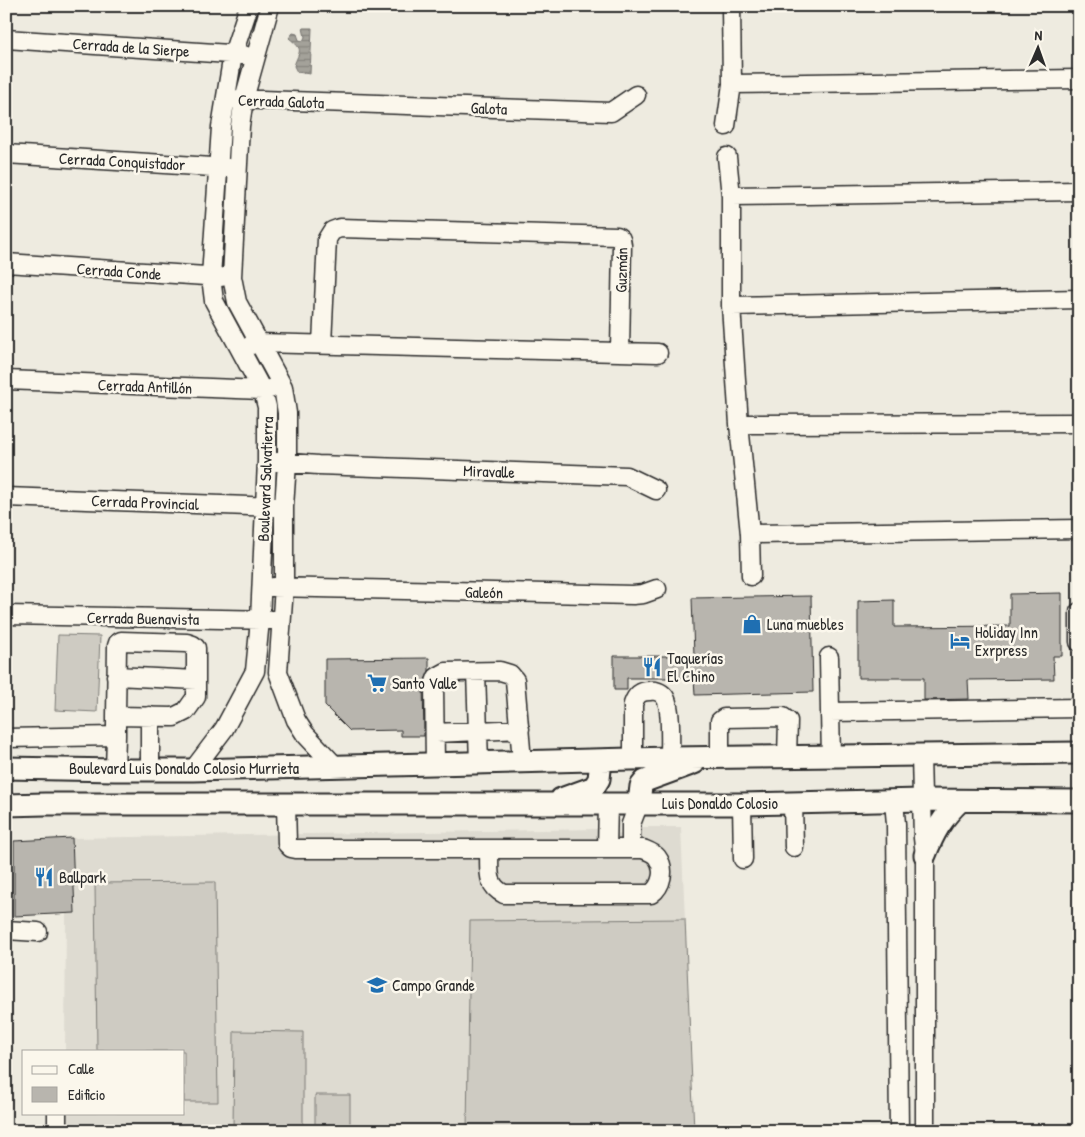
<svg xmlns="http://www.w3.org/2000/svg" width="1085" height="1137" viewBox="0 0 1085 1137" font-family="'Patrick Hand',sans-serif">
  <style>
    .built { fill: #dedbd1 }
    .garden { fill: #cecbc2; stroke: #7c7b76 }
    .water { fill: url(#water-rules); stroke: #74726e }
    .building { fill: #b8b5ae; stroke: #2b2b2b }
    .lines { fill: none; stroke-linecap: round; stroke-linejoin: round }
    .minor-casing { stroke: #2b2b2b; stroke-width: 21 }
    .major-casing { stroke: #2b2b2b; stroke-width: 25 }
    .minor { stroke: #fbf7ec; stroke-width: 18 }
    .major { stroke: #fbf7ec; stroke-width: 21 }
    .labels { text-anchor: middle; stroke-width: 5; stroke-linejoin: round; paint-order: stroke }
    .street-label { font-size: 16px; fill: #2b2b2b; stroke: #fbf7ec }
    .poi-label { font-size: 16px; fill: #2b2b2b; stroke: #fbf7ec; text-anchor: start }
  </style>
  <defs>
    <pattern id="water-rules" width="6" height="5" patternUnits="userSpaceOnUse" patternTransform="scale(1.25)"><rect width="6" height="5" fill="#a4a29a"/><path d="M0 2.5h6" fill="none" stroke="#86847e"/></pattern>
  </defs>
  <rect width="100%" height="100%" fill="#eeebe0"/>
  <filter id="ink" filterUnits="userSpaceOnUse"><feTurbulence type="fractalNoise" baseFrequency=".02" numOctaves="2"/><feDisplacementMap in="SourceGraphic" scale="10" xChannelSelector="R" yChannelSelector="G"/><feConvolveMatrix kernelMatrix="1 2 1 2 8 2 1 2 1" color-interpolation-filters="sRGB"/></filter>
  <g filter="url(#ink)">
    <path class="built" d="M638,827H681L694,1131H64V1113H184V1051H65L66,913L75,912L72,838L597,829L598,835L635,834Z"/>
    <path class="garden" d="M58,635L100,636L97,712L55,710Z
      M215,882L218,1102H184V1051H97L95,883Z
      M685,919L694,1131H467L470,921Z
      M234,1031L303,1032V1131H233Z
      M315,1095H350V1131H315Z"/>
    <path class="water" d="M303,28H312L310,74L297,72L294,66C299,50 305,51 289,38L293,33L297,34L299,40L303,41L305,37Z"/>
    <path class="building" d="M1062,593V656H1053L1054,679L968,680L969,699L924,700V678H858V601L894,600V627L1010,626V594Z
      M811,596L813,692L695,695L694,678H627V690H614V656H694L692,598Z
      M429,658V671L423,685L424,736H401V730L350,731L325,706V659Z
      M72,838L75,913L14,916V841Z"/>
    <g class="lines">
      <defs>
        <path id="minor" d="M270,6L244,99L240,126L232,277L237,302L283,387L287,413V463L284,507V587L278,672L296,720L305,734L336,767
          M731,6L732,84L1079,79
          M6,39L244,55
          M233,99L611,112L636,95
          M726,126L732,84
          M6,154L228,168
          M727,157L731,196V306L739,424L750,534L751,576
          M731,196L1079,191
          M6,263L221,277
          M731,306L1079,299
          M322,344L327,239L332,231L340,228L617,236L621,239L622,245L620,351
          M251,345L259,343L658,353
          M6,380L262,390L270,389
          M739,424L1079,423
          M277,462L318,465L627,476L656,490
          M6,497L276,507
          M750,534L1079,529
          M273,587L633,595L643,594L657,589
          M1079,612V642
          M6,615L271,620
          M121,641L187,643L193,645L196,648V697L186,711L174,717L116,716L117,646L118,643Z
          M829,657L830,712L1079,708
          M476,672L479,763
          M116,676L196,680
          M830,712L831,756
          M436,733L520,729
          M6,738L116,736V716
          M921,755L923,838L925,855V1131
          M720,757V721L724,718L783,717L788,721L787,757
          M633,759V704C636,695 640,691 650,691C655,690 661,692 664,696C672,705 670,745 670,758
          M435,764L434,685L437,677L446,672L500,671L510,674L515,680L522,761
          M115,770L116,736
          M150,770V716
          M193,770L224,729L255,671L260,620L267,461V407L265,399L262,390L214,301L211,277L221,127L233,54L249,6
          M894,801L896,824L899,1131
          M793,802L794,847
          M286,804L287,844L291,848L296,849H643C648,851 654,853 657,857C666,869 662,886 651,894H504C485,885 490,868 489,850
          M742,804L743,859
          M607,849L608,804
          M631,849V824L639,803
          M6,930L38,932
          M57,1113V1131"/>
        <path id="major" d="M6,768L115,770H193L670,758L1079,753
          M561,799L594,787L599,779L601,760
          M639,803L641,786L645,781L694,763
          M6,805L45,804H742L922,800L1079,801
          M925,855C934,832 942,818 960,801"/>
      </defs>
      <use href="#minor" class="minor-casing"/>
      <use href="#major" class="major-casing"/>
      <use href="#minor" class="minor"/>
      <use href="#major" class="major"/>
    </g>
  </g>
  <defs>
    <symbol id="shop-bare" viewBox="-9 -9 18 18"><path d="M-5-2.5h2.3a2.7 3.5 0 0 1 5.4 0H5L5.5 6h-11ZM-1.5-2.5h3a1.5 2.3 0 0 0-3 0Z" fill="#1f6fb2" stroke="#fbf7ec" stroke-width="2.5" paint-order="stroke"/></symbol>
    <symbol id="hotel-bare" viewBox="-9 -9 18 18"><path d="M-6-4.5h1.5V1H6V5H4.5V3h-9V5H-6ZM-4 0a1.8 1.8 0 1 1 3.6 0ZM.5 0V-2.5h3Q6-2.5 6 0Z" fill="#1f6fb2" stroke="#fbf7ec" stroke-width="2.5" paint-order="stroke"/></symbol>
    <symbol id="restaurant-bare" viewBox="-9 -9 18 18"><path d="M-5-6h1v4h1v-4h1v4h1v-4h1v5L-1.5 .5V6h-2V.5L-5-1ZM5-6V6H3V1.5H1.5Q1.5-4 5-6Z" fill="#1f6fb2" stroke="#fbf7ec" stroke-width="2.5" paint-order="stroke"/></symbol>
    <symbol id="supermarket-bare" viewBox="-9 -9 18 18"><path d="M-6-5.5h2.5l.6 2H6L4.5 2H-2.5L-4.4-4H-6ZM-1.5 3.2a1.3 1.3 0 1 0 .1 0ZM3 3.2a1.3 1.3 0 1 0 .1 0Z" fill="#1f6fb2" stroke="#fbf7ec" stroke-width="2.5" paint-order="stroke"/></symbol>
    <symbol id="school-bare" viewBox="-9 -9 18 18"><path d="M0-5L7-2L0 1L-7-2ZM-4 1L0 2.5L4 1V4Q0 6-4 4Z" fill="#1f6fb2" stroke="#fbf7ec" stroke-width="2.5" paint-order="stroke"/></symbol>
  </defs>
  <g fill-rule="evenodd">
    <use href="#shop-bare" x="738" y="610" width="28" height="28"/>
    <use href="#hotel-bare" x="946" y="627" width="28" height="28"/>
    <use href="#restaurant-bare" x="638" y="653" width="28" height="28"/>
    <use href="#supermarket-bare" x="363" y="669" width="28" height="28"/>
    <use href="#restaurant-bare" x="30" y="863" width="28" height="28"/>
    <use href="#school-bare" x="363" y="971" width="28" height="28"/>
  </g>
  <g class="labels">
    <g class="street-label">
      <text transform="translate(131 47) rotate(4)" y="6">Cerrada de la Sierpe</text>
      <text transform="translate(281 101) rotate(2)" y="6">Cerrada Galota</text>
      <text transform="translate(489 108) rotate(2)" y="6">Galota</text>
      <text transform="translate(122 161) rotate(3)" y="6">Cerrada Conquistador</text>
      <text transform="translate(621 270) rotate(-89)" y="6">Guzmán</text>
      <text transform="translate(119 271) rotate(4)" y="6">Cerrada Conde</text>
      <text transform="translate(145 386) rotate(2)" y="6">Cerrada Antillón</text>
      <text transform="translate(489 471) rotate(2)" y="6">Miravalle</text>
      <text transform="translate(265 479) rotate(-88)" y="6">Boulevard Salvatierra</text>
      <text transform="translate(145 502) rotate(2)" y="6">Cerrada Provincial</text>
      <text transform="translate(484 592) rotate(1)" y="6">Galeón</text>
      <text transform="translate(143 618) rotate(1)" y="6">Cerrada Buenavista</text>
      <text x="184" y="774">Boulevard Luis Donaldo Colosio Murrieta</text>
      <text x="720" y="809">Luis Donaldo Colosio</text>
    </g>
    <g class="poi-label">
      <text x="767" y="630">Luna muebles</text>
      <text x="975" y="638">Holiday Inn<tspan x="975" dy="18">Exrpress</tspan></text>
      <text x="667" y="664">Taquerías<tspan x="667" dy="18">El Chino</tspan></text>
      <text x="392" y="689">Santo Valle</text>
      <text x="59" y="883">Ballpark</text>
      <text x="392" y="991">Campo Grande</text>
    </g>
  </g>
  <rect width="1085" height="1137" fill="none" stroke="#fbf7ec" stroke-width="25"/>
  <rect x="12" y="12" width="1060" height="1112" fill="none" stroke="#2b2b2b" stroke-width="2" filter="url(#ink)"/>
  <rect x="22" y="1050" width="162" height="65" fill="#fbf7ec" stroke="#a8a59f"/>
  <rect x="32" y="1066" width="25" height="8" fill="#fbf7ec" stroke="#a8a59f"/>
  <text x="68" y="1074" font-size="15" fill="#2b2b2b">Calle</text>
  <rect x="32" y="1087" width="25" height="15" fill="#b8b5ae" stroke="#a8a59f"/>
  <text x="68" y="1100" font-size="15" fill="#2b2b2b">Edificio</text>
  <g transform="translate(1038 48) rotate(2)" stroke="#fbf7ec" stroke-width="4" paint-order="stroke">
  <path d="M0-4L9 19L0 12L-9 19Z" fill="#2b2b2b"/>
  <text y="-8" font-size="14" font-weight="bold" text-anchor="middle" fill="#2b2b2b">N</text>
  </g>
</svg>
